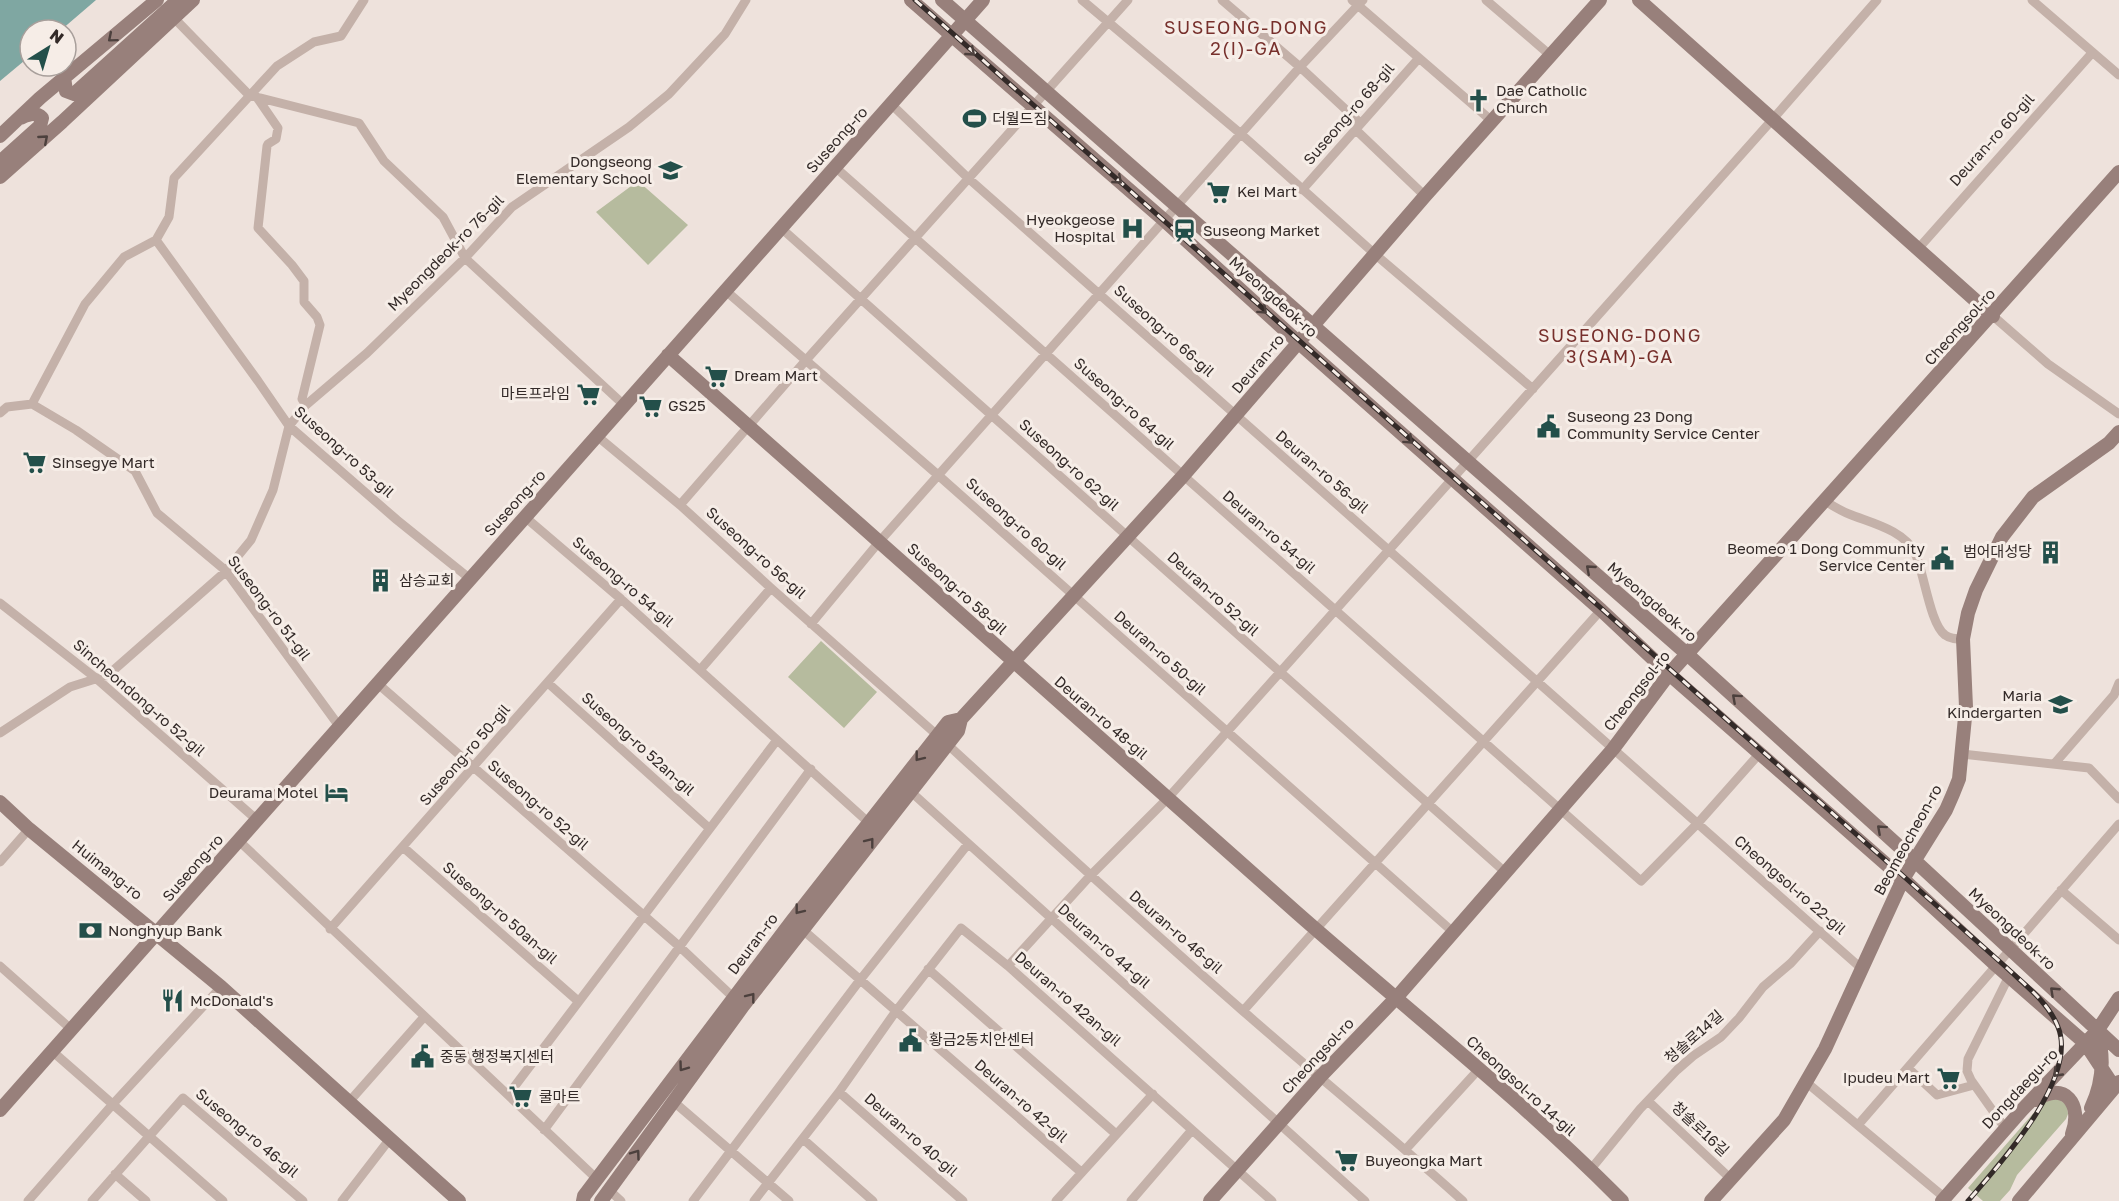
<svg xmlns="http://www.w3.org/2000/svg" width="2119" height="1201" viewBox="0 0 2119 1201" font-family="'Golos Text','Noto Sans KR',sans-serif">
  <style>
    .green { fill: #b6bb9e }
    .water { fill: #7fa7a2 }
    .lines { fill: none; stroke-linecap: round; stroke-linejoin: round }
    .street { stroke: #c4b1a9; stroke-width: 9 }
    .secondary { stroke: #98807b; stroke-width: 14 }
    .rail-casing { stroke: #332a28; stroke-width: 5 }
    .rail { stroke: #f6ede7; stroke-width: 3; stroke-dasharray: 9; stroke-linecap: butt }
    .oneway { stroke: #4c403d }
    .labels { text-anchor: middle; stroke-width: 6; stroke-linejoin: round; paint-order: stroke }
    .poi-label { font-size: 15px; fill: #332a28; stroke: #f6ede7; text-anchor: start }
    .street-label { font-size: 15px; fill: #332a28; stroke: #f6ede7 }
    .quarter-label { font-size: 18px; letter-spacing: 1.5px; fill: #77302c; stroke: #f6ede7 }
  </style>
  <rect width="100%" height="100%" fill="#eee2dc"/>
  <path class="green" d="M638,181L688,225L648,265L596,212Z
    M821,641L877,692L844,728L788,677Z
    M2055,1097L2067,1105L2068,1114L2066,1119L2017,1175L2010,1190L2000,1201H1983L1968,1188L2044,1101Z"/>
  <path class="water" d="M0,0H96L61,30H30V56L0,81Z"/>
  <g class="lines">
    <path class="street" d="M1082,0L1241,134L1376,255L1533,389
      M1222,0L1300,67L1357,120L1355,129L1425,196
      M1352,0L1493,122
      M1486,0L1550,55
      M2032,0L2119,75
      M175,19L249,95L359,123L384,161L443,217L465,258L624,405
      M256,96L278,128L276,139L268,144L267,146L258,228L292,265L304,281V302L317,317L320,325L302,399L306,405
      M891,104L968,178L1862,969
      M835,167L1641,881L1698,823L1760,753
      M1302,190L1419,58
      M781,228L1505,872
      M156,240L258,381L289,426L397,520L469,578
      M1917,250L2092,53
      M726,291L938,475L1453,932
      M1993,316L2048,364L2119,414
      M32,404L85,304L124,257L156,240L169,217L174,178L277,66L314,42L341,36L364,0
      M32,404L76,430L135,471L157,513L225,570L339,726
      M0,413L7,407L32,404
      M597,436L680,505L771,588L937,735
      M1825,501C1833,506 1841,511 1849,514C1871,523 1904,530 1915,553C1924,572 1930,624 1945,635C1950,639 1957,639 1963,639
      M680,505L807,359L1128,0
      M525,517L621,599L868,822
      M0,603L97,679L256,819
      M811,624L879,542L1300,67L1363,0
      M700,670L771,588
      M377,683L680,947L734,998
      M548,683L709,828
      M0,733L70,687L108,675L224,573L251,540L273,490L289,426L306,405L367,353L465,258L512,207L629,127L669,94L725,34L746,0
      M947,744C1045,834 1143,924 1243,1011C1316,1075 1391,1136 1463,1201
      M1962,754L2089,768L2119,799
      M2055,763L2114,695L2119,683
      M910,791L1365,1201
      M239,841L598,1180
      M403,847L578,1001
      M0,862L29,829
      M2061,890L2119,940
      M330,929L621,599
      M803,930L1081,1172
      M0,966L72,1030
      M1008,966L1090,876L1168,798L1772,120L1877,0
      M928,969L1116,1134
      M1243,1011L1601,610
      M52,1051L223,1201
      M1908,1068L1937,1095L1974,1085
      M1806,1082L1945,1198
      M839,1092L963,1201
      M508,1095L777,740
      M1648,1101L1732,1180
      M674,1102L789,1201
      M348,1103L424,1017
      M1858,1125L2119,824
      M2005,1128L1971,1080L1967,1071L1968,1059L2009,976
      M544,1130L811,769
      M803,1139L873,1201
      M1406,1149L1479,1069
      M1591,1169L1640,1109L1677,1070L1693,1056L1721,1037L1739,1018L1763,987L1791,963L1820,931
      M115,1174L146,1201
      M609,1190L621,1201
      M28,1201L113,1104L221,987
      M92,1201L183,1098L303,1201
      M342,1201L389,1140
      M693,1201L860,980L968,844
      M754,1201L839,1092L896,1011L961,928L1008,966L1272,1201
      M1056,1201L1153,1094
      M1131,1201L1192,1130"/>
    <path class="secondary" d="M911,0L1165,221L1298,342L1601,610L1669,674L1903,879L1997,966L2085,1043L2114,1087
      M942,0L1687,654L1914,860L2119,1050
      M1639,0L1993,316
      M64,77L66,91L74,94L178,0
      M0,136L40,98L157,0
      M0,162L40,126L42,118C35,111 28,115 20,118
      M0,177L62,122L193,0
      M668,355C878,540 1087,727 1296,912C1405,1008 1520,1098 1622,1201
      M0,802L29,829L221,987L459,1201
      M2036,1100C2065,1080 2083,1105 2072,1134
      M2091,1108C2103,1083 2105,1058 2097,1031
      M0,1110L983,0
      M583,1201L584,1196L792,921L948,722L961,719
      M601,1201L743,1006L958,731L961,719L1183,476L1425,196L1600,0
      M1210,1201L1320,1077L1396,998L1613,749L1669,674L2119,172
      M1711,1201L1784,1120L1825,1049L1903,879L1946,810L1953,794L1959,779L1966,707L1963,639L1968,613L1976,590L2002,537L2033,497L2109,443L2119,432
      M1942,1201L2022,1110L2097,1031L2119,998
      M2019,1201L2119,1082"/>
    <defs>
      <path id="rail" d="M915,0L2007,968C2025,985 2049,1003 2058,1027C2079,1078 1999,1165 1968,1201"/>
    </defs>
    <use href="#rail" class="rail-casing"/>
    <use href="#rail" class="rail"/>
  </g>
  <defs><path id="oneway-chevron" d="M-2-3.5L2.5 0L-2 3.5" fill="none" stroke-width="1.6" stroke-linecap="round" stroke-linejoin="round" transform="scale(1.5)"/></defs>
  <g class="oneway">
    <use href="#oneway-chevron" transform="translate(112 38) rotate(140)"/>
    <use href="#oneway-chevron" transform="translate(971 52) rotate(41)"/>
    <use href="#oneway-chevron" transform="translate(44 139) rotate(-41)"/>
    <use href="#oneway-chevron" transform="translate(1118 180) rotate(41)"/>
    <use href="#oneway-chevron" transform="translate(1263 310) rotate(42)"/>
    <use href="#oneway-chevron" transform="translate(1409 440) rotate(42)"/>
    <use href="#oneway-chevron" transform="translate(1590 569) rotate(-139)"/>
    <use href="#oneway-chevron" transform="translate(1736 698) rotate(-138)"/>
    <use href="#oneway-chevron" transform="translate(919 757) rotate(128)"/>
    <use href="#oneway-chevron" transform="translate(1881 829) rotate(-138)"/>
    <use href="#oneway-chevron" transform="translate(870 842) rotate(-52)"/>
    <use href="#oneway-chevron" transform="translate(799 910) rotate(128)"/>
    <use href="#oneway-chevron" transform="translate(2054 991) rotate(-137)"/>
    <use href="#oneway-chevron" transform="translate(751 997) rotate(-52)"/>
    <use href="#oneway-chevron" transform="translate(683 1067) rotate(126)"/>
    <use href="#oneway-chevron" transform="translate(2057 1073) rotate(134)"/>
    <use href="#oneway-chevron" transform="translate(636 1154) rotate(-54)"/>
  </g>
  <defs>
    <symbol id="church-bare" viewBox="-9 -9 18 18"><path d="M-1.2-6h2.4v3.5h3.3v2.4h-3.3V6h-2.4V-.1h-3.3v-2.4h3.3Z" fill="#234f4a" stroke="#f6ede7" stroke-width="2.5" paint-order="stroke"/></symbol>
    <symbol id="stadium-bare" viewBox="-9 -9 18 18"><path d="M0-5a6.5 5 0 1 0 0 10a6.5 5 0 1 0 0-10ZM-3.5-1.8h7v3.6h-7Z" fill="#234f4a" stroke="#f6ede7" stroke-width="2.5" paint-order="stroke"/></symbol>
    <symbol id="school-bare" viewBox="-9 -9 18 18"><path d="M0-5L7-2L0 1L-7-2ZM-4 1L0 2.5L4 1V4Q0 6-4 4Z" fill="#234f4a" stroke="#f6ede7" stroke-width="2.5" paint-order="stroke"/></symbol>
    <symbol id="supermarket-bare" viewBox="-9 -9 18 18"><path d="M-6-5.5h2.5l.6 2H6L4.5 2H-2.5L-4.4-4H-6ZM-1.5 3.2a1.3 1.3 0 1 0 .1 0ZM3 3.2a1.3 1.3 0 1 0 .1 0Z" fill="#234f4a" stroke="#f6ede7" stroke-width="2.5" paint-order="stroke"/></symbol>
    <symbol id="hospital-bare" viewBox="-9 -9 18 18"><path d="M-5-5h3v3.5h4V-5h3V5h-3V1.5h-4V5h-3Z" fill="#234f4a" stroke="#f6ede7" stroke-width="2.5" paint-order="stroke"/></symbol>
    <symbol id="station-bare" viewBox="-9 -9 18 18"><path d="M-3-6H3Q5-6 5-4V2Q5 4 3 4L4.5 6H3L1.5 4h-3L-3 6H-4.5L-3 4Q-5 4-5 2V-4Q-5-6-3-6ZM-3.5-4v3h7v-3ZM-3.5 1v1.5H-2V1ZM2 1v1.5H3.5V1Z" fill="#234f4a" stroke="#f6ede7" stroke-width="2.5" paint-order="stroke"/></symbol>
    <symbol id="civic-bare" viewBox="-9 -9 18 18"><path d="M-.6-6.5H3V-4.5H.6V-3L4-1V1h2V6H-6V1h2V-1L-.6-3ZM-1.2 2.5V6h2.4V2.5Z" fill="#234f4a" stroke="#f6ede7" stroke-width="2.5" paint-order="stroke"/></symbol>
    <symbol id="building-bare" viewBox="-9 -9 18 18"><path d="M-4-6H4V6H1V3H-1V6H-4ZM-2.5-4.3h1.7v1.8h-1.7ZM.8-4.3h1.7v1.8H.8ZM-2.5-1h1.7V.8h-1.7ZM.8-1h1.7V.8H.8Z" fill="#234f4a" stroke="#f6ede7" stroke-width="2.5" paint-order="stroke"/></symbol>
    <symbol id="hotel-bare" viewBox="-9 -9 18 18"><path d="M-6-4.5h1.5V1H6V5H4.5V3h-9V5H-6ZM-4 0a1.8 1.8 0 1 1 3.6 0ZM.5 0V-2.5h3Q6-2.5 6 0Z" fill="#234f4a" stroke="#f6ede7" stroke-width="2.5" paint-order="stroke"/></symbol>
    <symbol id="bank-bare" viewBox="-9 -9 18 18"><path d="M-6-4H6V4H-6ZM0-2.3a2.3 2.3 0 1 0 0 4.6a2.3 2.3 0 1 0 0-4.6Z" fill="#234f4a" stroke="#f6ede7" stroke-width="2.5" paint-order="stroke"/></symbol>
    <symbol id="restaurant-bare" viewBox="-9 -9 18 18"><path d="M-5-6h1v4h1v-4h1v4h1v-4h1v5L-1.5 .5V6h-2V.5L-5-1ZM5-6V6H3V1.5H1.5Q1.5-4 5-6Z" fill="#234f4a" stroke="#f6ede7" stroke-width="2.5" paint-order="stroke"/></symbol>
  </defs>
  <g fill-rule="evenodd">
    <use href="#church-bare" x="1462" y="84" width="33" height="33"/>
    <use href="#stadium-bare" x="958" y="102" width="33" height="33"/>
    <use href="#school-bare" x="654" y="154" width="33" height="33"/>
    <use href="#supermarket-bare" x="1202" y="176" width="33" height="33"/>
    <use href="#hospital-bare" x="1116" y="212" width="33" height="33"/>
    <use href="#station-bare" x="1168" y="214" width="33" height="33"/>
    <use href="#supermarket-bare" x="700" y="360" width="33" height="33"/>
    <use href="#supermarket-bare" x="572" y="378" width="33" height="33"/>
    <use href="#supermarket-bare" x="634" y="390" width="33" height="33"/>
    <use href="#civic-bare" x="1532" y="410" width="33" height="33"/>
    <use href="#supermarket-bare" x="18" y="446" width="33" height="33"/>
    <use href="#building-bare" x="2034" y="536" width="33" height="33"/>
    <use href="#civic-bare" x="1926" y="542" width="33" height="33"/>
    <use href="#building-bare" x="364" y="564" width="33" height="33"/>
    <use href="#school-bare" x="2044" y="688" width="33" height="33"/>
    <use href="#hotel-bare" x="320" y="776" width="33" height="33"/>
    <use href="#bank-bare" x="74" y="914" width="33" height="33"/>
    <use href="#restaurant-bare" x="156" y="984" width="33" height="33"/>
    <use href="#civic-bare" x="894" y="1024" width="33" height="33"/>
    <use href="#civic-bare" x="406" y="1040" width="33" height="33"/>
    <use href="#supermarket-bare" x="1932" y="1062" width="33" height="33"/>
    <use href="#supermarket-bare" x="504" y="1080" width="33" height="33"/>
    <use href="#supermarket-bare" x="1330" y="1144" width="33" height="33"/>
  </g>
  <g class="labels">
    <g class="poi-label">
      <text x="1496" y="96">Dae Catholic<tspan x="1496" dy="17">Church</tspan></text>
      <text x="992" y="124">더월드짐</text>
      <text x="652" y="167" text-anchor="end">Dongseong<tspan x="652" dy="17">Elementary School</tspan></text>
      <text x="1237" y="197">Kei Mart</text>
      <text x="1115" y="225" text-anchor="end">Hyeokgeose<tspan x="1115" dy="17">Hospital</tspan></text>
      <text x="1203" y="236">Suseong Market</text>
      <text x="734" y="381">Dream Mart</text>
      <text x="570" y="399" text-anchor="end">마트프라임</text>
      <text x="668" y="411">GS25</text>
      <text x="1567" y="422">Suseong 23 Dong<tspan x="1567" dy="17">Community Service Center</tspan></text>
      <text x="52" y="468">Sinsegye Mart</text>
      <text x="1925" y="554" text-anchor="end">Beomeo 1 Dong Community<tspan x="1925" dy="17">Service Center</tspan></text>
      <text x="2032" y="557" text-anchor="end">범어대성당</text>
      <text x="399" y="586">삼승교회</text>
      <text x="2042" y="701" text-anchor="end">Maria<tspan x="2042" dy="17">Kindergarten</tspan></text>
      <text x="318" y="798" text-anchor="end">Deurama Motel</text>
      <text x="108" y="936">Nonghyup Bank</text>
      <text x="190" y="1006">McDonald's</text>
      <text x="929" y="1045">황금2동치안센터</text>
      <text x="440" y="1062">중동 행정복지센터</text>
      <text x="1930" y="1083" text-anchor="end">Ipudeu Mart</text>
      <text x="539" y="1102">쿨마트</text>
      <text x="1365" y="1166">Buyeongka Mart</text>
    </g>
    <g class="street-label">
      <text transform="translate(1349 114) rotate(-49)" y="5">Suseong-ro 68-gil</text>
      <text transform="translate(837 140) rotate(-48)" y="5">Suseong-ro</text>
      <text transform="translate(1992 140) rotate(-48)" y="5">Deuran-ro 60-gil</text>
      <text transform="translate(446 253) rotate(-45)" y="5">Myeongdeok-ro 76-gil</text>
      <text transform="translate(1273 297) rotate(42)" y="5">Myeongdeok-ro</text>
      <text transform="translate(1960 327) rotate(-48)" y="5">Cheongsol-ro</text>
      <text transform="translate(1164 331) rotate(42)" y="5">Suseong-ro 66-gil</text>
      <text transform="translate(1258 364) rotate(-50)" y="5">Deuran-ro</text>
      <text transform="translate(1124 404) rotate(42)" y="5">Suseong-ro 64-gil</text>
      <text transform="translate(344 452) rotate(42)" y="5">Suseong-ro 53-gil</text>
      <text transform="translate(1069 465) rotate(42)" y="5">Suseong-ro 62-gil</text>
      <text transform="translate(1322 472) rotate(41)" y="5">Deuran-ro 56-gil</text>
      <text transform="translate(515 503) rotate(-48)" y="5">Suseong-ro</text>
      <text transform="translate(1016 524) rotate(42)" y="5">Suseong-ro 60-gil</text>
      <text transform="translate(1269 532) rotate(41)" y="5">Deuran-ro 54-gil</text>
      <text transform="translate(756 553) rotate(42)" y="5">Suseong-ro 56-gil</text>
      <text transform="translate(623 582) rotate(41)" y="5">Suseong-ro 54-gil</text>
      <text transform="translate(957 589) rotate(42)" y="5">Suseong-ro 58-gil</text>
      <text transform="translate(1213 594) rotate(42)" y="5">Deuran-ro 52-gil</text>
      <text transform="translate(1652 602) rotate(41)" y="5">Myeongdeok-ro</text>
      <text transform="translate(269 608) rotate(53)" y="5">Suseong-ro 51-gil</text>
      <text transform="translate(1160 653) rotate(42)" y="5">Deuran-ro 50-gil</text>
      <text transform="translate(1637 691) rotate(-52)" y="5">Cheongsol-ro</text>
      <text transform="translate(139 698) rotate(41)" y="5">Sincheondong-ro 52-gil</text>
      <text transform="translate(1101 718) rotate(41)" y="5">Deuran-ro 48-gil</text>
      <text transform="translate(638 744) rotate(42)" y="5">Suseong-ro 52an-gil</text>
      <text transform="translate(465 755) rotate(-49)" y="5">Suseong-ro 50-gil</text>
      <text transform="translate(538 805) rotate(41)" y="5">Suseong-ro 52-gil</text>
      <text transform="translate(1908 840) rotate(-61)" y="5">Beomeocheon-ro</text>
      <text transform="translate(193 868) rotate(-49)" y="5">Suseong-ro</text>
      <text transform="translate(107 870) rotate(39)" y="5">Huimang-ro</text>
      <text transform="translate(1790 885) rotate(41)" y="5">Cheongsol-ro 22-gil</text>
      <text transform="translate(500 913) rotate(41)" y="5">Suseong-ro 50an-gil</text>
      <text transform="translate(2012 929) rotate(43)" y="5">Myeongdeok-ro</text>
      <text transform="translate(1176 932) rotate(41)" y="5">Deuran-ro 46-gil</text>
      <text transform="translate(753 944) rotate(-53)" y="5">Deuran-ro</text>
      <text transform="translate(1104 946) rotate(42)" y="5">Deuran-ro 44-gil</text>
      <text transform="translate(1068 999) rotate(41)" y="5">Deuran-ro 42an-gil</text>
      <text transform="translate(1694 1037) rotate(-41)" y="5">청솔로14길</text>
      <text transform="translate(1318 1056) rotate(-47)" y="5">Cheongsol-ro</text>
      <text transform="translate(1521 1086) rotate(42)" y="5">Cheongsol-ro 14-gil</text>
      <text transform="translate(2020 1089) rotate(-47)" y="5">Dongdaegu-ro</text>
      <text transform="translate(1021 1101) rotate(41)" y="5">Deuran-ro 42-gil</text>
      <text transform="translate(1700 1129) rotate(43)" y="5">청솔로16길</text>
      <text transform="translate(247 1133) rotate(40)" y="5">Suseong-ro 46-gil</text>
      <text transform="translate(911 1135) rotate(41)" y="5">Deuran-ro 40-gil</text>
    </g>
    <g class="quarter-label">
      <text x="1246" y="34">SUSEONG-DONG<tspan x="1246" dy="21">2(I)-GA</tspan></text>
      <text x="1620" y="342">SUSEONG-DONG<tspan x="1620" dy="21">3(SAM)-GA</tspan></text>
    </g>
  </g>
  <g transform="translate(48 48) rotate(37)"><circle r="28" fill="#f6ede7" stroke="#a89f9b" stroke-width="1.5"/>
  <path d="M0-4.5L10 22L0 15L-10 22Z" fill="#234f4a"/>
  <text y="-9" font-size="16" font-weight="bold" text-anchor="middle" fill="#332a28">N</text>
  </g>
</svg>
